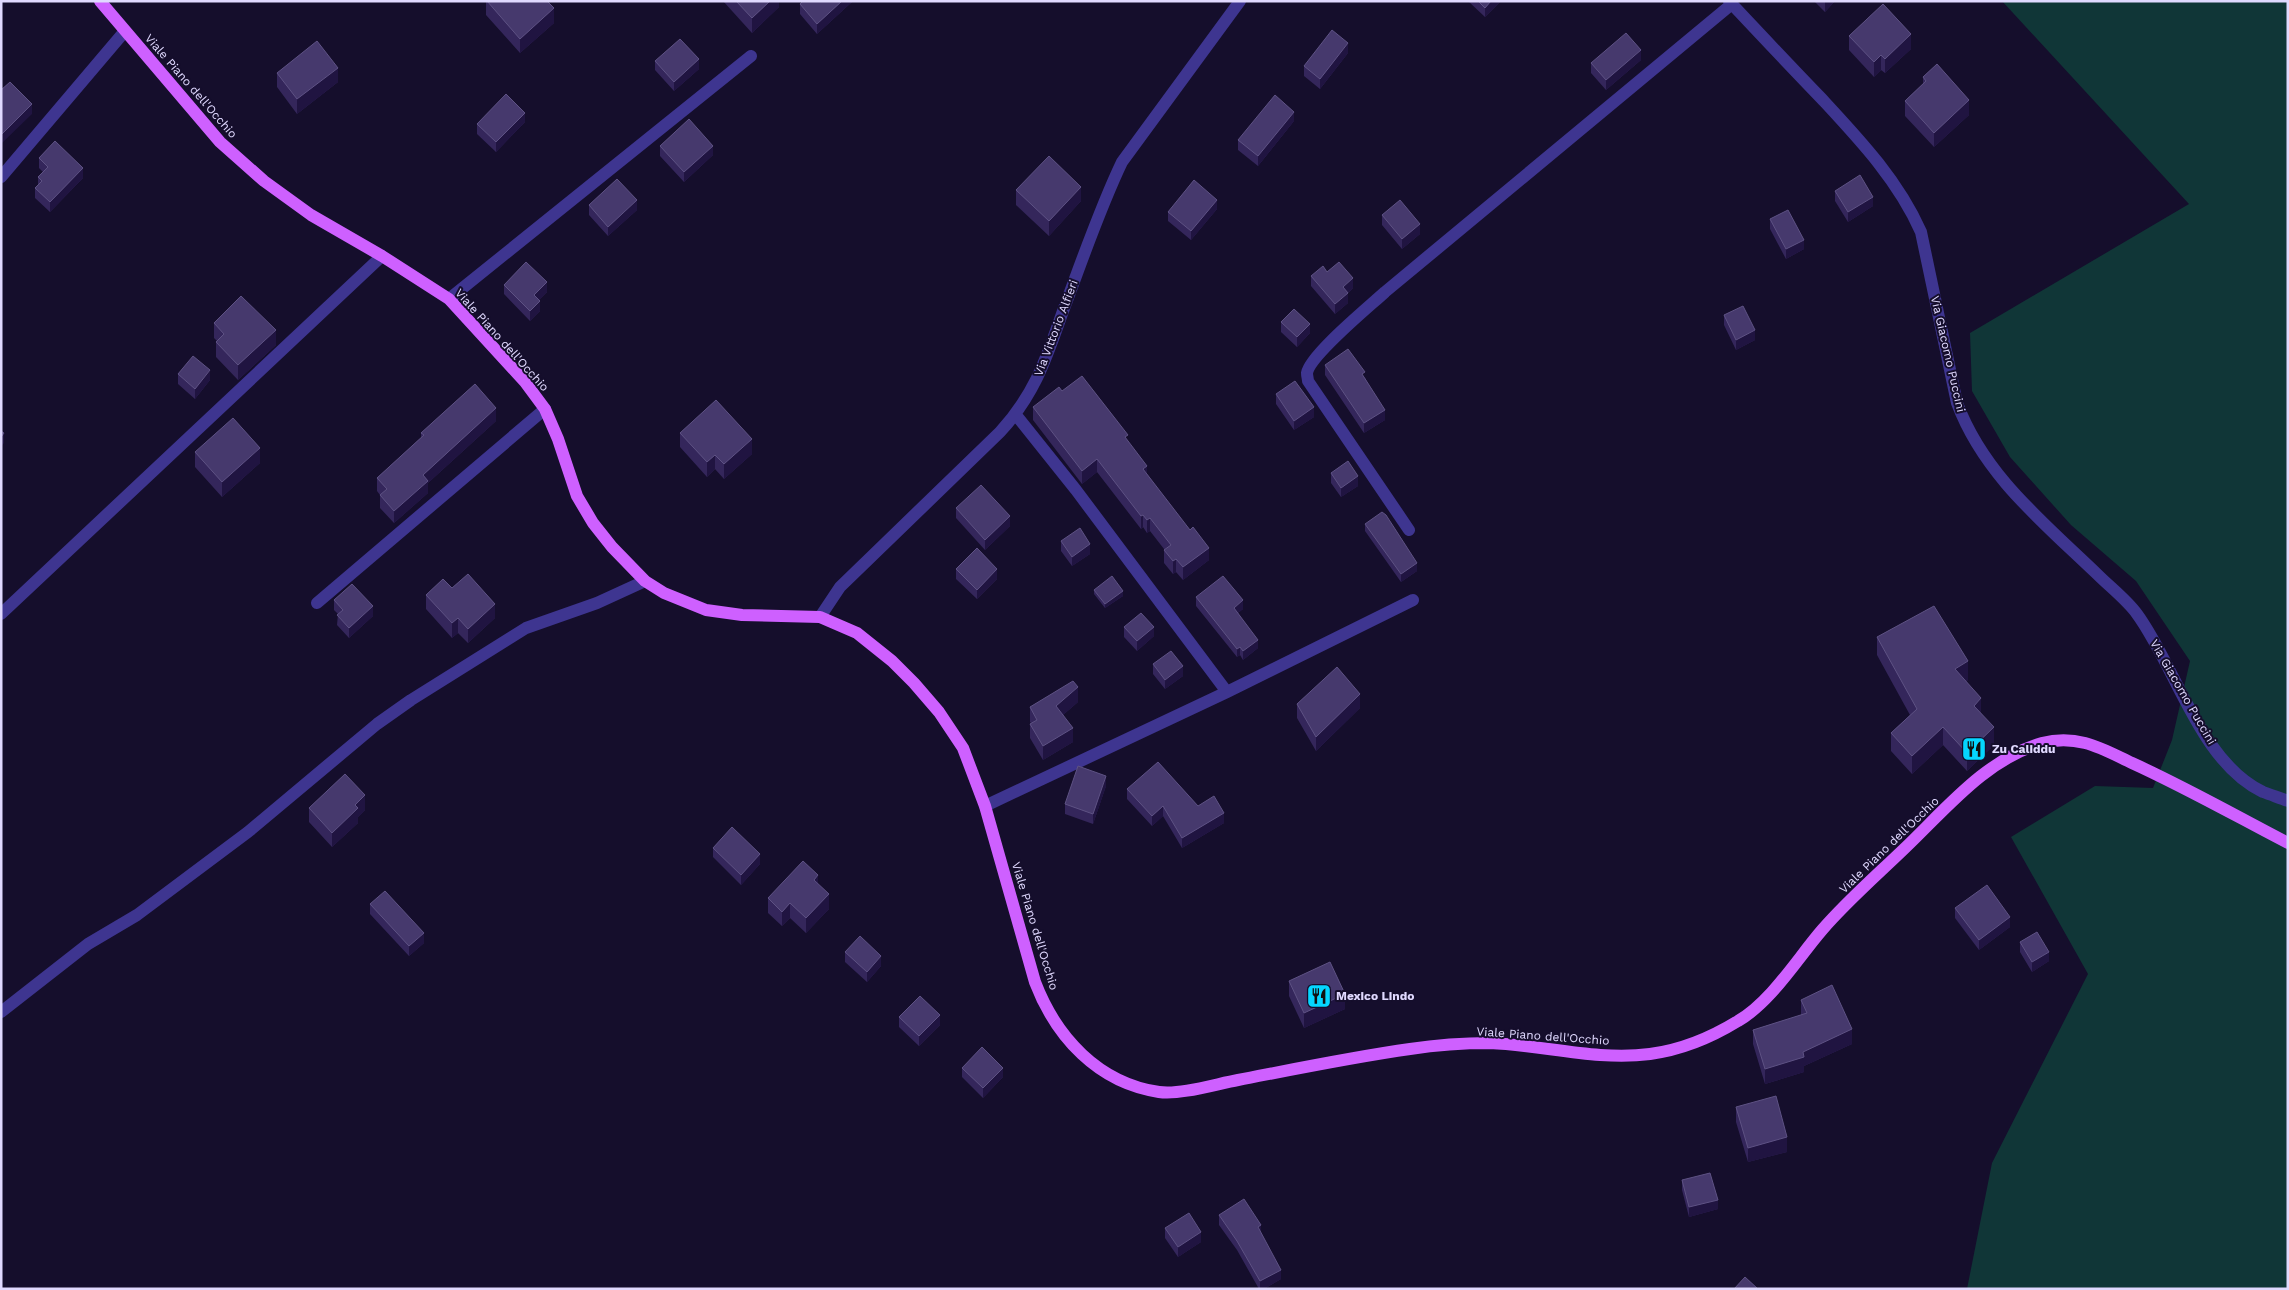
<svg xmlns="http://www.w3.org/2000/svg" width="2289" height="1290" viewBox="0 0 2289 1290" font-family="'Work Sans',sans-serif">
  <style>
    .green { fill: #103637 }
    .lines { fill: none; stroke-linecap: round; stroke-linejoin: round }
    .minor { stroke: #3e3590; stroke-width: 12 }
    .major { stroke: #ce60ff; stroke-width: 12 }
    .wall { fill: #34265b }
    .shaded-wall { fill: #201441 }
    .building { fill: #46396d; stroke: #5e5284 }
    .labels { text-anchor: middle; stroke-width: 4; stroke-linejoin: round; paint-order: stroke }
    .street-label { font-size: 12px; fill: #e0d9ff; stroke: #150e2c }
    .poi-label { font-size: 12px; font-weight: bold; fill: #e0d9ff; stroke: #150e2c; text-anchor: start }
  </style>
  <rect width="100%" height="100%" fill="#150e2c"/>
  <path class="green" d="M2002,1H2288V1289H1967L1992,1163L2088,974L2011,837L2095,786L2153,788L2172,740L2190,661L2136,581L2071,525L2010,457L1972,391L1970,333L2189,204Z"/>
  <g class="lines">
    <path class="minor" d="M1729,1C1760,34 1790,66 1821,98C1859,139 1898,180 1921,232L1957,403C1984,475 2043,522 2097,574C2110,587 2127,600 2137,614C2176,667 2200,762 2263,792C2271,795 2280,798 2288,801
      M1,177L125,31
      M449,299L751,56
      M1016,415L1076,490L1227,692
      M1409,530L1308,381C1308,379 1307,376 1307,373C1310,355 1370,306 1385,292L1732,4
      M317,603L545,409
      M1,614L382,256
      M820,617L840,587L1000,432C1035,394 1046,359 1063,311C1082,261 1099,210 1122,162L1240,1
      M985,806L1227,692L1413,600
      M1,1012L88,944L137,915L248,832L377,724L411,700L526,628L597,603L645,581"/>
    <path class="major" d="M100,1L220,142L264,181L311,215L382,256L449,299L525,382L545,409L558,439L577,496L593,523L612,547L645,581L664,593L706,610L742,615L820,617L857,633L892,661L914,683L939,712L963,748L985,806L1035,982C1056,1037 1098,1083 1159,1092C1181,1095 1216,1084 1238,1080C1295,1069 1353,1057 1410,1049C1436,1045 1464,1043 1490,1043C1543,1045 1597,1061 1650,1054C1681,1050 1712,1037 1738,1021C1771,1002 1797,959 1822,930C1847,901 1877,875 1905,848C1945,810 1986,759 2042,743C2057,739 2070,739 2085,743C2101,747 2117,756 2132,763C2185,787 2236,816 2288,843"/>
  </g>
  <path class="wall" d="M486,1H547L554,23L520,53L486,15Z
    M723,1H779V7L752,33Z
    M853,1L817,34L800,14V4Z
    M1468,1H1501L1485,17Z
    M1814,1H1835L1825,12Z
    M1849,36L1911,49L1885,73L1881,70L1874,77L1849,50Z
    M1348,53L1320,89L1304,76V66Z
    M1641,60L1606,90L1591,73V63Z
    M655,61L699,69L674,91L655,70Z
    M277,73L338,82L297,114L277,87Z
    M1923,77L1969,115L1934,147L1905,116V101L1923,84Z
    M1294,121L1258,166L1238,150V140Z
    M525,122L496,152L477,134V124Z
    M660,146L713,155L684,182L660,156Z
    M39,158L83,178L50,212L35,198V188L38,185V177L43,172L39,168Z
    M1016,190L1081,201L1049,236L1016,205Z
    M1835,191L1873,206L1848,222L1835,201Z
    M589,205L637,210L608,236L589,215Z
    M1217,209L1191,240L1168,221V212Z
    M1382,215L1420,234L1402,249L1382,225Z
    M1770,219L1804,249L1786,259L1770,229Z
    M1311,276L1353,288L1348,293V303L1335,314L1311,286Z
    M504,285L547,292L539,300L540,311L530,321L504,294Z
    M1724,315L1755,340L1736,350L1724,325Z
    M1281,322L1310,333L1297,347L1281,332Z
    M214,323L276,345L238,380L216,357V342L217,341L214,338Z
    M1325,365L1365,378L1385,420L1364,433L1325,375Z
    M178,374L210,380L195,399L178,384Z
    M1062,391L1128,441L1147,474L1209,560L1183,580L1176,572L1173,574L1164,563V549L1150,531L1147,533L1143,527L1141,529L1097,472L1082,484L1033,420V407Z
    M1276,394L1314,417L1294,430L1276,404Z
    M496,421L428,483V493L394,523L380,508V495L377,491V478L421,438V433Z
    M680,433L752,454L724,479L715,469L707,477L680,447Z
    M195,452L260,463L222,497L195,467Z
    M1331,473L1358,486L1341,497L1331,483Z
    M956,508L1010,526L985,550L956,518Z
    M1365,524L1417,571L1401,582L1365,531Z
    M1061,541L1090,554L1072,566L1061,551Z
    M956,569L997,579L977,599L956,579Z
    M452,588L495,618L468,643L458,633L452,638L426,609V595Z
    M1094,590L1123,596L1105,608L1094,594Z
    M1196,597L1243,609L1238,613L1258,648L1243,660L1240,655L1237,657L1196,606Z
    M334,600L373,616L349,638L337,625L338,614L334,610Z
    M1124,627L1154,636L1137,651L1124,637Z
    M1877,637L1968,680L1966,681L1981,713L1994,745L1967,771L1943,745L1912,774L1891,751V733L1910,715L1877,655Z
    M1153,664L1183,676L1165,689L1153,674Z
    M1078,702L1063,715L1073,742L1043,760L1030,738V724L1031,723L1030,722V707Z
    M1297,704L1360,708L1316,751L1297,718Z
    M1106,786L1093,824L1065,814V804Z
    M1127,789L1198,806L1224,823L1182,848L1163,816L1152,826L1127,799Z
    M309,808L365,810L358,817V823L332,847L309,822Z
    M713,848L760,864L741,885L713,857Z
    M818,884L829,909L806,933L790,918L782,926L768,913V898Z
    M370,904L424,943L409,956L370,914Z
    M1955,908L2010,927L1979,950L1955,918Z
    M2020,942L2049,961L2032,972L2020,952Z
    M845,952L881,966L867,982L845,962Z
    M1289,981L1345,1009L1304,1028L1289,996Z
    M1801,1000L1852,1044L1804,1066V1072L1765,1084L1753,1044V1030L1801,1015Z
    M899,1017L940,1025L919,1046L899,1027Z
    M962,1068L1003,1077L983,1098L962,1077Z
    M1736,1107L1787,1152L1748,1162L1736,1122Z
    M1682,1180L1718,1209L1689,1217L1682,1190Z
    M1219,1215L1261,1233L1281,1279L1264,1289H1259L1237,1250L1219,1225Z
    M1165,1228L1201,1242L1178,1257L1165,1238Z"/>
  <path class="shaded-wall" d="M770,1H779V7L752,33V18Z
    M842,1H853L817,34V24Z
    M1491,1H1501L1485,17V8Z
    M1825,1H1835L1825,12Z
    M554,8V23L520,53V39Z
    M1911,34V49L1885,73V59Z
    M1348,43V53L1320,89V79Z
    M1641,50V60L1606,90V80Z
    M1881,55V70L1874,77V62Z
    M699,59V69L674,91V82Z
    M338,68V82L297,114V99Z
    M1969,100V115L1934,147V133Z
    M32,104V114L1,144V135Z
    M1294,112V121L1258,166V156Z
    M525,113V122L496,152V142Z
    M713,146V155L684,182V172Z
    M83,168V178L50,212V202Z
    M1081,187V201L1049,236V221Z
    M1873,197V206L1848,222V212Z
    M637,200V210L608,236V227Z
    M1217,200V209L1191,240V231Z
    M1420,224V234L1402,249V239Z
    M1804,240V249L1786,259V249Z
    M1353,278V288L1343,297V287Z
    M547,282V292L534,305V295Z
    M1348,293V303L1335,314V304Z
    M540,301V311L530,321V311Z
    M1310,324V333L1297,347V337Z
    M276,330V345L238,380V365Z
    M1755,330V340L1736,350V340Z
    M210,370V380L195,399V389Z
    M1314,407V417L1294,430V421Z
    M496,408V421L428,483V493L394,523V511L423,475Z
    M1385,410V420L1364,433V423Z
    M4,433V443L1,447V437Z
    M752,439V454L724,479V464Z
    M260,448V463L222,497V482Z
    M715,455V469L707,477V462Z
    M1097,459V472L1082,484V471Z
    M1147,466V479L1143,469Z
    M1358,476V486L1341,497V488Z
    M1143,515V527L1141,529V516Z
    M1010,516V526L985,550V540Z
    M1150,518V531L1147,533V520Z
    M1090,544V554L1072,566V557Z
    M1209,548V560L1183,580V567Z
    M1176,559V572L1173,574V561Z
    M1417,563V571L1401,582V574Z
    M997,569V579L977,599V590Z
    M1123,591V596L1105,608V604Z
    M1243,600V609L1234,616V608Z
    M495,604V618L468,643V629Z
    M373,606V616L349,638V628Z
    M458,618V633L452,638V623Z
    M1154,627V636L1137,651V641Z
    M1258,640V648L1243,660V651Z
    M1240,647V655L1237,657V649Z
    M1968,661V680L1955,687V669Z
    M1183,666V676L1165,689V680Z
    M1078,687V702L1056,721V706Z
    M1360,694V708L1316,751V737Z
    M1981,698V716L1974,706Z
    M1943,727V745L1912,774V756Z
    M1994,727V745L1967,771V753Z
    M1073,728V742L1043,760V746Z
    M1106,776V786L1093,824V814Z
    M365,795V810L358,817V823L332,847V833L355,805Z
    M1163,806V816L1152,826V816Z
    M1224,813V823L1182,848V838Z
    M760,854V864L741,885V875Z
    M818,875V889L814,880Z
    M829,894V909L806,933V918Z
    M790,903V918L782,926V912Z
    M2010,917V927L1979,950V940Z
    M424,933V943L409,956V946Z
    M2049,952V961L2032,972V962Z
    M881,956V966L867,982V972Z
    M1345,994V1009L1304,1028V1013Z
    M940,1015V1025L919,1046V1036Z
    M1852,1029V1044L1804,1066V1072L1765,1084V1069Z
    M1003,1068V1077L983,1098V1088Z
    M1787,1137V1152L1748,1162V1148Z
    M1718,1200V1209L1689,1217V1207Z
    M1261,1225V1235L1258,1227Z
    M1201,1232V1242L1178,1257V1247Z
    M1281,1270V1279L1264,1289H1260V1281Z"/>
  <path class="building" d="M487,1H547L554,8L520,39Z
    M736,1H770L752,18Z
    M803,1H842L817,24L800,4Z
    M1478,1H1491L1485,8Z
    M1883,4L1911,34L1885,59L1881,55L1874,62L1849,36Z
    M1332,30L1348,43L1320,79L1304,66Z
    M1626,33L1641,50L1606,80L1591,63Z
    M680,39L699,59L674,82L655,61Z
    M317,41L338,68L297,99L277,73Z
    M1937,64L1969,100L1934,133L1905,101L1926,81L1923,77Z
    M10,82L32,104L1,135V90Z
    M506,94L525,113L496,142L477,124Z
    M1275,95L1294,112L1258,156L1238,140Z
    M689,119L713,146L684,172L660,146Z
    M55,141L83,168L50,202L35,188L42,181L38,177L48,167L39,158Z
    M1049,156L1081,187L1049,221L1016,190Z
    M1860,175L1873,197L1848,212L1835,191Z
    M617,179L637,200L608,227L589,205Z
    M1194,180L1217,200L1191,231L1168,212Z
    M1400,200L1420,224L1402,239L1382,215Z
    M1788,210L1804,240L1786,249L1770,219Z
    M526,262L547,282L534,295L540,301L530,311L504,285Z
    M1339,262L1353,278L1343,287L1348,293L1335,304L1311,276L1323,266L1327,272Z
    M241,296L276,330L238,365L216,342L224,334L214,323Z
    M1743,306L1755,330L1736,340L1724,315Z
    M1294,309L1310,324L1297,337L1281,322Z
    M1348,349L1365,372L1362,374L1385,410L1364,423L1325,365Z
    M193,356L210,370L195,389L178,374Z
    M1082,376L1128,435L1125,437L1147,466L1143,469L1190,530L1193,527L1209,548L1183,567L1176,559L1173,561L1164,550L1171,545L1150,518L1147,520L1143,515L1141,516L1097,459L1082,471L1033,407L1059,387L1062,391Z
    M1295,381L1314,407L1294,421L1276,394Z
    M475,384L496,408L423,475L428,481L394,511L380,495L387,489L377,478L424,435L421,433Z
    M716,400L752,439L724,464L715,455L707,462L680,433Z
    M233,418L260,448L222,482L195,452Z
    M1,431L4,433L1,437Z
    M1348,461L1358,476L1341,488L1331,473Z
    M981,485L1010,516L985,540L956,508Z
    M1382,512L1386,515L1417,563L1401,574L1365,524Z
    M1080,528L1090,544L1072,557L1061,541Z
    M977,548L997,569L977,590L956,569Z
    M468,574L495,604L468,629L458,618L452,623L426,595L443,579L452,588Z
    M1112,576L1123,591L1105,604L1094,590Z
    M1223,576L1243,600L1234,608L1258,640L1243,651L1240,647L1237,649L1196,597Z
    M352,584L373,606L349,628L337,615L343,610L334,600Z
    M1934,606L1968,661L1955,669L1981,698L1974,706L1994,727L1967,753L1943,727L1912,756L1891,733L1917,709L1877,637Z
    M1141,613L1154,627L1137,641L1124,627Z
    M1171,651L1183,666L1165,680L1153,664Z
    M1337,667L1360,694L1316,737L1297,704Z
    M1073,681L1078,687L1056,706L1073,728L1043,746L1030,724L1037,720L1030,707Z
    M1158,762L1198,806L1214,796L1224,813L1182,838L1163,806L1152,816L1127,789Z
    M1078,766L1106,776L1093,814L1065,804Z
    M345,774L365,795L355,805L358,808L332,833L309,808Z
    M732,827L760,854L741,875L713,848Z
    M803,861L818,875L814,880L829,894L806,918L790,903L782,912L768,898Z
    M1987,885L2010,917L1979,940L1955,908Z
    M385,891L424,933L409,946L370,904Z
    M2037,932L2049,952L2032,962L2020,942Z
    M860,936L881,956L867,972L845,952Z
    M1330,962L1345,994L1304,1013L1289,981Z
    M1832,985L1852,1029L1803,1052L1804,1057L1765,1069L1753,1030L1807,1013L1801,1000Z
    M920,996L940,1015L919,1036L899,1017Z
    M982,1047L1003,1068L983,1088L962,1068Z
    M1776,1096L1787,1137L1748,1148L1736,1107Z
    M1710,1173L1718,1200L1689,1207L1682,1180Z
    M1244,1199L1261,1225L1258,1227L1281,1270L1260,1281L1237,1241L1219,1215Z
    M1189,1213L1201,1232L1178,1247L1165,1228Z
    M1745,1277L1758,1289H1734Z"/>
  <defs>
    <symbol id="restaurant-square" viewBox="-11 -11 22 22"><rect x="-9" y="-9" width="18" height="18" rx="4" fill="#05d6ff" stroke="#150e2c"/><path d="M-5-6h1v4h1v-4h1v4h1v-4h1v5L-1.5 .5V6h-2V.5L-5-1ZM5-6V6H3V1.5H1.5Q1.5-4 5-6Z" fill="#111"/></symbol>
  </defs>
  <g fill-rule="evenodd">
    <use href="#restaurant-square" x="1960" y="735" width="28" height="28"/>
    <use href="#restaurant-square" x="1305" y="982" width="28" height="28"/>
  </g>
  <g class="labels">
    <g class="street-label">
      <text transform="translate(191 86) rotate(49)" y="4">Viale Piano dell'Occhio</text>
      <text transform="translate(1056 328) rotate(-69)" y="4">Via Vittorio Alfieri</text>
      <text transform="translate(502 340) rotate(48)" y="4">Viale Piano dell'Occhio</text>
      <text transform="translate(1948 354) rotate(77)" y="4">Via Giacomo Puccini</text>
      <text transform="translate(2183 692) rotate(60)" y="4">Via Giacomo Puccini</text>
      <text transform="translate(1889 845) rotate(-44)" y="4">Viale Piano dell'Occhio</text>
      <text transform="translate(1035 926) rotate(73)" y="4">Viale Piano dell'Occhio</text>
      <text transform="translate(1543 1036) rotate(4)" y="4">Viale Piano dell'Occhio</text>
    </g>
    <g class="poi-label">
      <text x="1992" y="753">Zu Caliddu</text>
      <text x="1336" y="1000">Mexico Lindo</text>
    </g>
  </g>
  <rect width="2289" height="1290" fill="none" stroke="#e0d9ff" stroke-width="5"/>
</svg>
